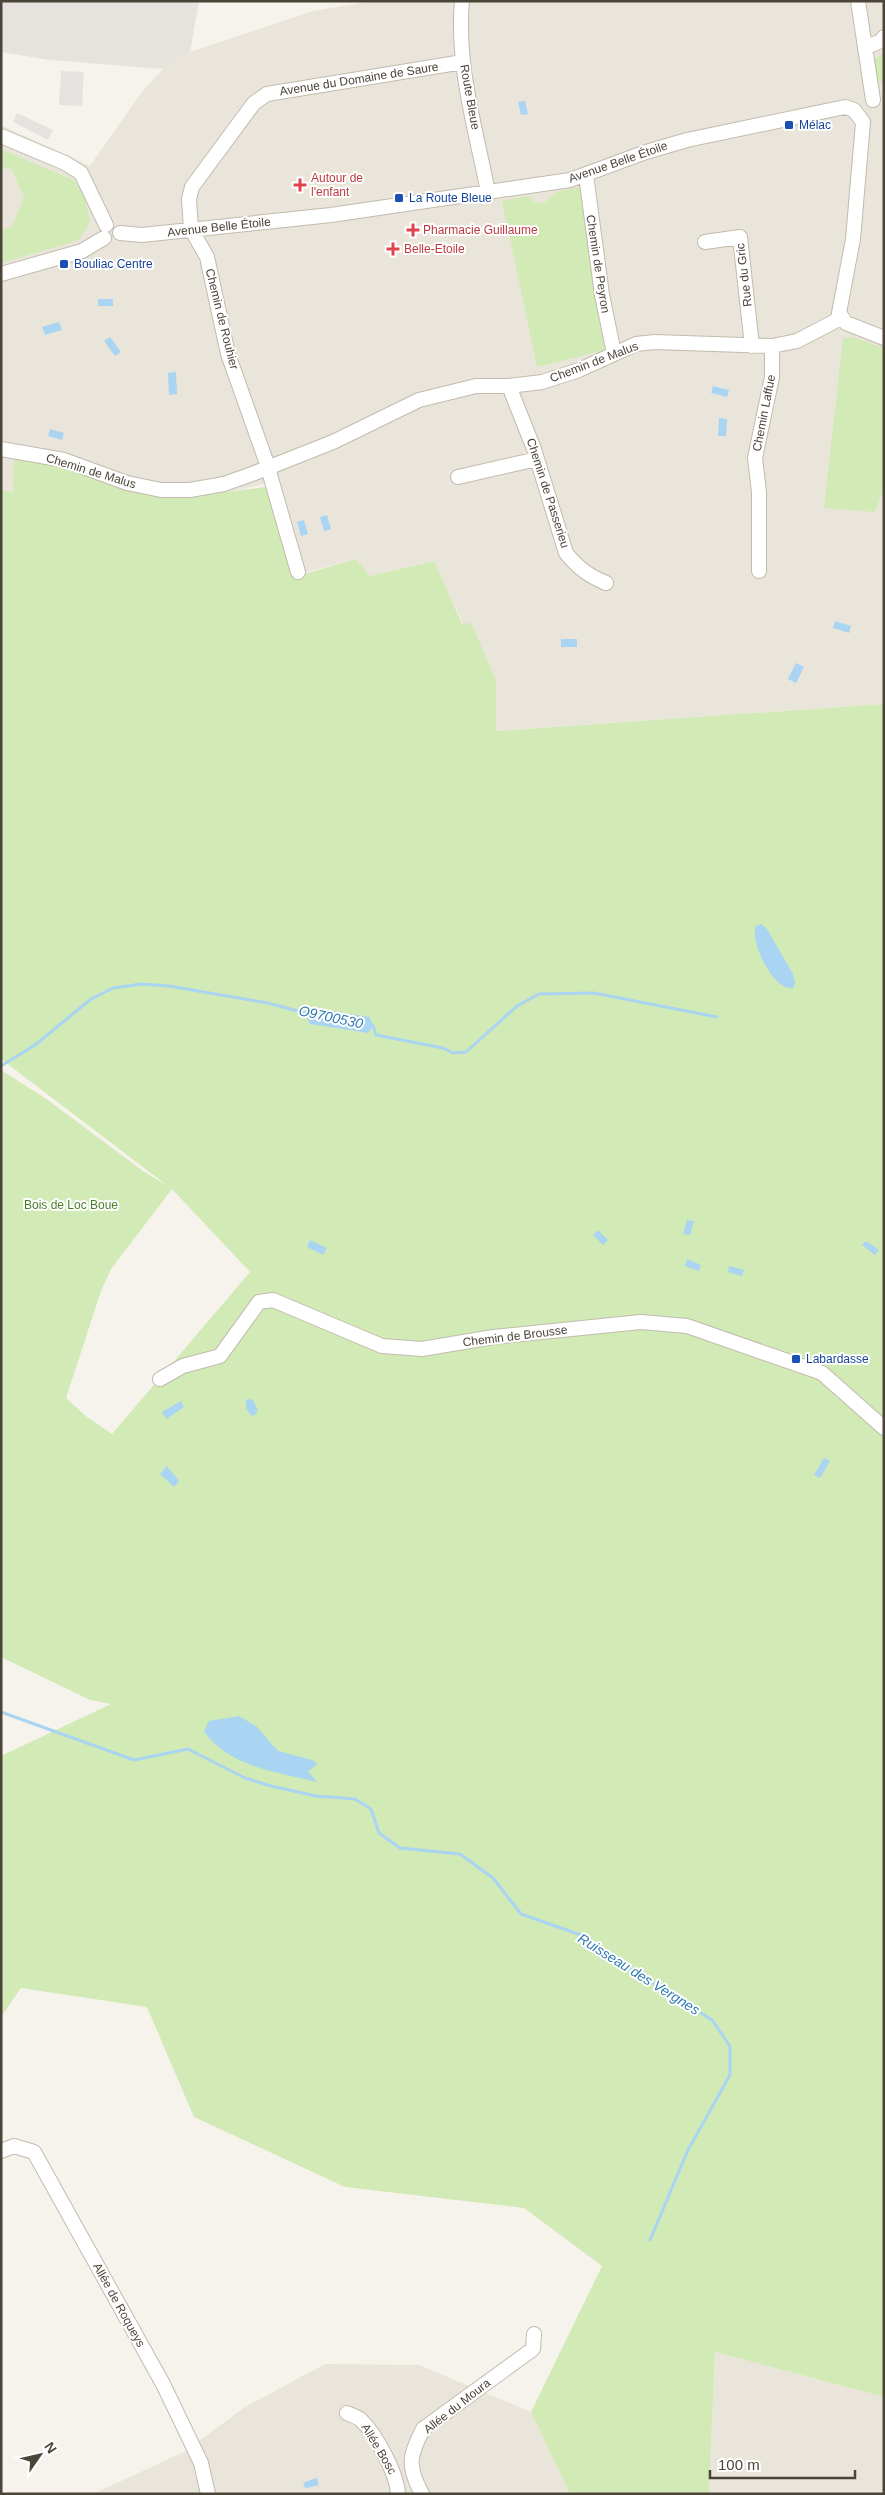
<svg xmlns="http://www.w3.org/2000/svg" width="885" height="2495" viewBox="0 0 885 2495" font-family="Arial,sans-serif">
  <style>
    .residential { fill: #eae5da }
    .industrial { fill: #e6e2dd }
    .green { fill: #d2eab5; fill-rule: evenodd }
    .parking { fill: #e5e3e0 }
    .water { fill: #a9d4f2 }
    .lines { fill: none; stroke-linecap: round; stroke-linejoin: round }
    .stream { stroke: #a9d4f2; stroke-width: 3 }
    .minor-casing { stroke: #c2bbae; stroke-width: 16 }
    .minor { stroke: #fff; stroke-width: 14 }
    .transit-dot { fill: #1a4fb4; stroke: #fff; stroke-width: 2 }
    .health-dot { fill: #e0444e; stroke: #fff; stroke-width: 2 }
    .labels { text-anchor: middle; stroke-width: 4; stroke-linejoin: round; paint-order: stroke }
    .street-label { font-size: 12px; fill: #4b4439; stroke: #fff }
    .transit-label { font-size: 12px; fill: #164399; stroke: #fff; text-anchor: start }
    .health-label { font-size: 12px; fill: #be3a42; stroke: #fff; text-anchor: start }
    .park-label { font-size: 12px; fill: #4a7f2a; stroke: #fff }
    .water-label { font-size: 14px; font-style: italic; fill: #2e7ab2; stroke: #fff }
  </style>
  <rect width="100%" height="100%" fill="#f6f3ec"/>
  <path class="residential" d="M373,1H884V704L495,731L496,680L463,624L433,561L370,576L356,559L296,575L269,483L234,491L150,495L13,493L1,490V125L90,166L141,93L163,69L190,52L313,11Z
    M715,2352L884,2397V2494H709Z
    M325,2364L419,2365L531,2412L570,2494H93L184,2452L245,2407Z"/>
  <path class="industrial" d="M1,1H199L190,52L163,69L50,60L1,52Z"/>
  <path class="green" d="M884,53V84L877,79L875,59Z
    M1,149L75,181L84,196L90,221L86,230L77,241L1,263V229L12,227L24,197L11,168L1,169Z
    M580,187L609,349L537,367L502,201L528,196L535,202L544,203L556,192Z
    M853,337L884,348V487L875,512L824,508L843,338Z
    M14,456L63,464L150,495L234,491L273,486L301,575L356,559L370,576L434,561L462,624L471,623L496,680V731L884,704V2397L715,2352L709,2494H570L531,2412L602,2266L524,2208L345,2187L194,2117L147,2007L21,1988L1,2017V1756L111,1704L90,1700L1,1657V1070L48,1100L143,1171L168,1186L1,1059V490L13,492ZM172,1189L250,1272L112,1434L87,1417L66,1398L101,1291L111,1269Z"/>
  <path class="parking" d="M61,71L84,72L82,106L59,105Z
    M17,113L53,130L48,140L13,122Z"/>
  <path class="water" d="M525,101L528,114L521,115L518,102Z
    M98,299H113V306H98Z
    M59,322L62,330L45,335L42,327Z
    M110,337L121,352L115,356L104,341Z
    M176,372L177,394L169,395L168,373Z
    M713,386L729,390L727,397L711,393Z
    M719,418L727,419L726,436H718Z
    M50,429L64,433L62,440L48,436Z
    M327,515L331,529L324,531L320,517Z
    M304,520L308,534L301,536L297,522Z
    M835,621L851,626L849,633L833,628Z
    M561,639H577V647H561Z
    M796,663L804,667L796,683L788,679Z
    M761,924L767,929L793,974L795,983L793,988C774,992 749,941 756,926Z
    M312,1008L370,1017L373,1026L368,1033L310,1024L306,1017Z
    M687,1220L694,1221L690,1235L683,1234Z
    M598,1230L608,1240L603,1245L593,1235Z
    M310,1240L327,1248L323,1255L307,1247Z
    M866,1241L879,1250L875,1255L862,1245Z
    M687,1259L701,1265L699,1271L685,1266Z
    M729,1266L744,1270L742,1276L728,1272Z
    M248,1399L253,1400L258,1410L255,1415L252,1416L246,1409V1400Z
    M181,1401L184,1407L166,1419L162,1412Z
    M824,1458L830,1461L820,1478L814,1475Z
    M167,1466L179,1481L174,1487L160,1474Z
    M239,1716L256,1726L278,1751L312,1760L318,1764L308,1771L317,1782C278,1772 228,1767 204,1731L209,1721Z
    M317,2478L319,2485L306,2488L303,2486L305,2482Z"/>
  <g class="lines">
    <path class="stream" d="M370,1025L373,1026L376,1035L443,1048L453,1053L466,1052L517,1006L539,994L594,993L717,1017
      M1,1066L35,1045L91,999L113,988L142,984L169,986L268,1003L309,1014
      M1,1712L134,1760L188,1749L245,1778L271,1786L316,1796L355,1799L371,1809L379,1833L400,1848L460,1854L493,1878L521,1914L581,1935L608,1955L712,2020L730,2046V2075L688,2150L650,2240"/>
    <defs>
      <path id="minor" d="M462,1C456,65 476,130 488,192
        M858,1L873,100
        M867,47L881,41L884,37
        M1,136L65,163L81,173L106,225
        M586,175L602,295L614,353
        M120,233L142,235L331,215L570,180L646,152L687,140L845,107L854,110L863,122L853,239L839,313L846,323L884,338
        M705,242L740,237L752,346
        M1,274L82,251L104,238
        M509,386L534,449L566,553C578,568 589,576 606,583
        M1,449L64,460L127,483L161,490H190L224,484L252,474L333,442L419,400L476,386H509L542,382L579,370L636,344L655,342L772,346L797,341L841,318
        M458,477L537,459
        M759,571V492L755,458L772,377V346
        M298,572L266,461L228,354L207,257L191,229L189,199L192,187L254,103L267,94L463,62
        M160,1379L183,1366L220,1356L259,1302L273,1300L382,1346L422,1349L493,1337L641,1322L687,1326L822,1373L884,1428
        M1,2151L14,2146L34,2152L163,2384L201,2463L208,2494
        M347,2413C351,2415 358,2417 361,2420C376,2434 397,2474 398,2494
        M422,2494C407,2466 409,2456 423,2429L533,2349L534,2334"/>
    </defs>
    <use href="#minor" class="minor-casing"/>
    <use href="#minor" class="minor"/>
  </g>
  <g class="transit-dot">
    <rect x="784" y="120" width="10" height="10" rx="2.5"/>
    <rect x="394" y="193" width="10" height="10" rx="2.5"/>
    <rect x="59" y="259" width="10" height="10" rx="2.5"/>
    <rect x="791" y="1354" width="10" height="10" rx="2.5"/>
  </g>
  <g class="health-dot">
    <path d="M297.5 177.5h5v5h5v5h-5v5h-5v-5h-5v-5h5z"/>
    <path d="M410.5 222.5h5v5h5v5h-5v5h-5v-5h-5v-5h5z"/>
    <path d="M390.5 241.5h5v5h5v5h-5v5h-5v-5h-5v-5h5z"/>
  </g>
  <g class="labels">
    <g class="street-label">
      <text transform="translate(359 79) rotate(-9)" y="4">Avenue du Domaine de Saure</text>
      <text transform="translate(470 97) rotate(80)" y="4">Route Bleue</text>
      <text transform="translate(618 162) rotate(-19)" y="4">Avenue Belle Étoile</text>
      <text transform="translate(219 227) rotate(-6)" y="4">Avenue Belle Étoile</text>
      <text transform="translate(598 264) rotate(81)" y="4">Chemin de Peyron</text>
      <text transform="translate(744 275) rotate(-97)" y="4">Rue du Gric</text>
      <text transform="translate(222 319) rotate(76)" y="4">Chemin de Rouhier</text>
      <text transform="translate(594 362) rotate(-21)" y="4">Chemin de Malus</text>
      <text transform="translate(764 413) rotate(-79)" y="4">Chemin Laffue</text>
      <text transform="translate(91 471) rotate(17)" y="4">Chemin de Malus</text>
      <text transform="translate(548 493) rotate(72)" y="4">Chemin de Passerieu</text>
      <text transform="translate(515 1336) rotate(-7)" y="4">Chemin de Brousse</text>
      <text transform="translate(119 2305) rotate(61)" y="4">Allée de Roqueys</text>
      <text transform="translate(457 2406) rotate(-38)" y="4">Allée du Moura</text>
      <text transform="translate(379 2449) rotate(59)" y="4">Allée Bosc</text>
    </g>
    <g class="transit-label">
      <text x="799" y="129">Mélac</text>
      <text x="409" y="202">La Route Bleue</text>
      <text x="74" y="268">Bouliac Centre</text>
      <text x="806" y="1363">Labardasse</text>
    </g>
    <g class="health-label">
      <text x="311" y="182">Autour de<tspan x="311" dy="14">l'enfant</tspan></text>
      <text x="423" y="234">Pharmacie Guillaume</text>
      <text x="404" y="253">Belle-Etoile</text>
    </g>
    <g class="park-label">
      <text x="71" y="1209">Bois de Loc Boue</text>
    </g>
    <g class="water-label">
      <text transform="translate(331 1017) rotate(12)" y="5">O9700530</text>
      <text transform="translate(639 1974) rotate(32)" y="5">Ruisseau des Vergnes</text>
    </g>
  </g>
  <rect width="885" height="2495" fill="none" stroke="#4b4439" stroke-width="5"/>
  <g transform="translate(40 2455) rotate(56)" stroke="#ffffff" stroke-width="4" paint-order="stroke">
  <path d="M0-4L9 19L0 12L-9 19Z" fill="#4b4439"/>
  <text y="-8" font-size="14" font-weight="bold" text-anchor="middle" fill="#4b4439">N</text>
  </g>
  <path d="M710 2470v8h145v-8" fill="none" stroke="#4b4439" stroke-width="2.5"/>
  <text x="718" y="2470" font-size="15" fill="#4b4439" stroke="#ffffff" stroke-width="4" paint-order="stroke">100 m</text>
</svg>
